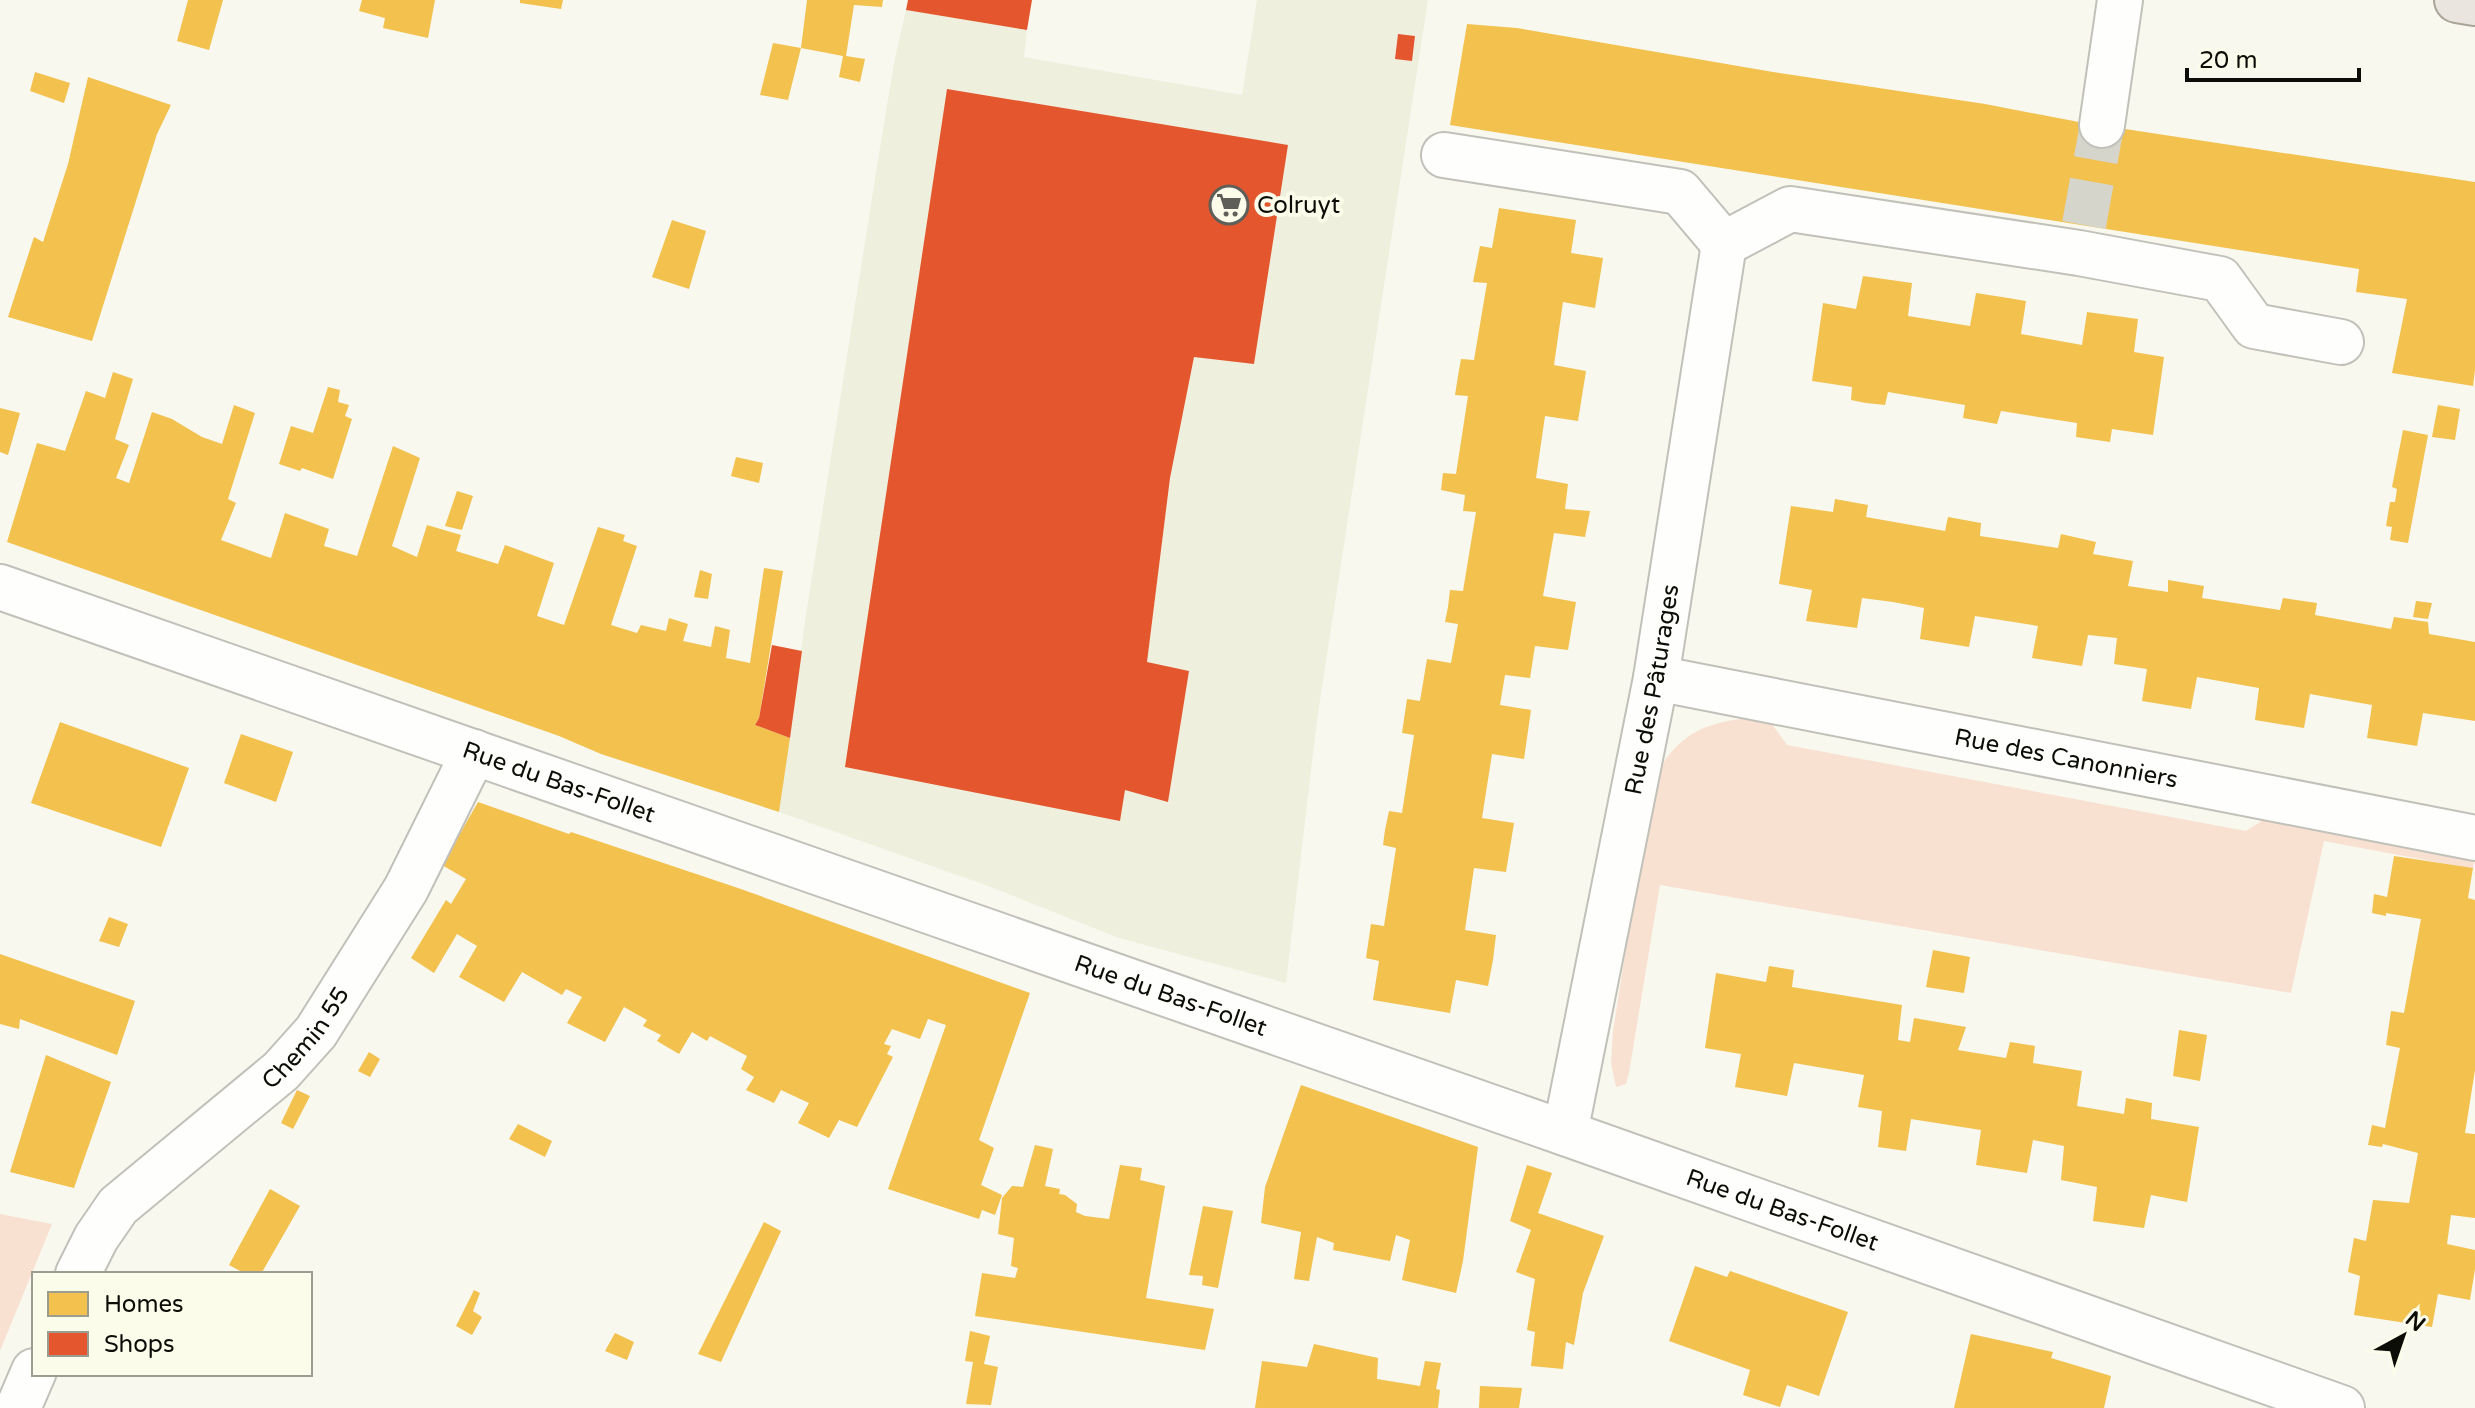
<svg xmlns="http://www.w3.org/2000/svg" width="2475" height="1408" viewBox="0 0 2475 1408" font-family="'Varela Round',sans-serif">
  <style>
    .built { fill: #efefde }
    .green { fill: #f9e1d2 }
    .homes { fill: #f2c14e }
    .shops { fill: #e4572e }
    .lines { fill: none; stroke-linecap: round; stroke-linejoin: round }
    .minor-tunnel { stroke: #d5d5cc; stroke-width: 44; stroke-dasharray: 44 22; stroke-linecap: butt }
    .minor-casing { stroke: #c1c1ba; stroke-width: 48 }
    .major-casing { stroke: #aaa496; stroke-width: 48 }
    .minor { stroke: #fefefd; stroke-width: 44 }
    .major { stroke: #eae6df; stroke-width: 44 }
    .labels { text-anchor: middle; stroke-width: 8; stroke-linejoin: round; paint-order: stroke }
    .poi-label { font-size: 24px; fill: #0d0d08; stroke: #fcfceb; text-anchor: start }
    .street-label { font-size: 24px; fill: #0d0d08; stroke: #fcfceb }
  </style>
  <rect width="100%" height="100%" fill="#f8f8ef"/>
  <path class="built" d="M1257,0H1428L1317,720L1286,983L1119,938L991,887L779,812L805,621L878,160L894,63L906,10L1027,30L1024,57L1242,95Z"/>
  <path class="green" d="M1748,718L1769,720L1787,745L2246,831L2272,814L2475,856L2473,869L2324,841L2291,993L1660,885L1629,1073L1626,1084L1616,1087L1611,1063L1613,1031L1652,783C1674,738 1699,723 1748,718Z
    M0,1214L52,1224L0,1351Z"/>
  <path class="homes" d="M188,0H223L209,50L177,41Z
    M362,0H435L428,38L383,28L385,18L359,11Z
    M520,0H563L561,9L520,3Z
    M807,0H883L882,7L854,5L846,56L865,59L860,82L839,77L843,56L801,48Z
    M1467,24L1517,28L1773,72L1985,104L2079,122L2475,182V370L2473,386L2392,373L2407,299L2356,292L2359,269L1450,125Z
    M773,43L801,48L788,100L760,95Z
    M35,72L70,83L64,103L30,91Z
    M88,77L171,105L157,134L92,341L8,317L34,237L43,242L68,164Z
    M1499,208L1576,220L1571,253L1603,258L1595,308L1563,302L1554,365L1586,371L1578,421L1545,416L1536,478L1568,484L1565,509L1590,511L1585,537L1554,533L1543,596L1576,602L1568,650L1535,646L1530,678L1505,675L1500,705L1531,710L1524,759L1492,754L1482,818L1514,823L1506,872L1474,868L1465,930L1496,935L1493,960L1488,986L1456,980L1450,1013L1373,1000L1379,961L1366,958L1371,924L1384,926L1396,848L1383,845L1385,830L1389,811L1402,813L1414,735L1402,733L1407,699L1420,701L1427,659L1451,663L1458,624L1445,622L1448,607L1450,590L1463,591L1476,512L1463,511L1465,495L1441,490L1443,473L1456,474L1468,396L1455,395L1458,376L1461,359L1474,360L1487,283L1473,282L1480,246L1492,248Z
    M672,220L706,231L689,289L652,277Z
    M1863,276L1912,283L1908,316L1970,326L1976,293L2002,297L2026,301L2021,334L2082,345L2087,312L2138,319L2134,352L2164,357L2153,435L2112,429L2110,442L2076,437L2077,423L2001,411L1997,424L1963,418L1965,405L1888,392L1885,405L1866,403L1851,400L1852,387L1812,381L1823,303L1856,309Z
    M113,372L133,379L115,439L129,445L116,478L129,483L152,412L172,419L202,437L222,444L234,405L255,413L228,499L236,503L221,540L262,555L271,558L285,513L329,529L324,546L357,556L393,446L420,458L392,546L417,557L427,525L461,535L456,551L498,564L505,545L554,563L537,616L564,625L598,527L625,535L623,541L637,546L611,625L637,633L641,625L666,631L669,618L688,624L683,641L711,647L715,626L730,630L726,658L750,663L764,568L783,571L759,718L755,725L790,738L779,812L601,754L559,736L7,542L37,443L65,451L86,391L105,398Z
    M328,387L340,390L338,402L349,405L345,416L352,419L333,479L302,468L300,471L279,464L291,426L313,433Z
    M2438,405L2460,409L2455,440L2432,437Z
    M0,408L20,413L8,455L0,452Z
    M2403,430L2428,435L2408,543L2390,540L2392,527L2386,526L2390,502H2395L2397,489L2392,487Z
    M736,457L763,463L759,483L731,476Z
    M457,491L473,496L462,530L445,526Z
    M1835,499L1868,505L1866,517L1945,531L1948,517L1981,523L1980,536L2020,542L2058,548L2061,534L2096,542L2093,554L2133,561L2128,586L2168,592V580L2204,586L2202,598L2280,610L2283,598L2317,603L2315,615L2391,629L2394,617L2428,622L2429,634L2475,642V721L2423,713L2417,746L2367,738L2372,705L2310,694L2304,728L2255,720L2259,688L2197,677L2191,709L2142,701L2147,669L2114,664L2117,638L2088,635L2082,666L2032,658L2038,626L2007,621L1975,616L1969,647L1920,639L1924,608L1893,602L1862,598L1857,628L1806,621L1812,590L1779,584L1791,506L1833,512Z
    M700,570L712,574L708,599L694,597Z
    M2416,601L2432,603L2428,619L2413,617Z
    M60,722L189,768L161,847L31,803Z
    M241,734L293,752L276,802L224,783Z
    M478,802L569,834L571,832L592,839L738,888L1030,993L979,1140L994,1148L981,1185L1002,1195L995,1215L982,1210L979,1219L888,1189L946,1025L928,1019L920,1039L892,1029L884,1044L891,1046L887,1054L893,1057L857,1127L839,1120L829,1138L798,1123L809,1103L781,1090L774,1103L746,1090L754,1077L741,1069L747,1056L710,1036L707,1041L692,1032L679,1054L657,1041L661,1035L643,1026L647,1020L624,1007L605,1042L567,1023L582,997L566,989L562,995L522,972L504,1002L459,977L477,946L457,934L434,973L411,958L446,900L451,904L466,879L442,865Z
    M2394,856L2473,868L2468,898L2475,900V1070L2465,1133L2475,1134V1218L2451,1215L2447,1244L2475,1250V1269L2470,1300L2438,1294L2432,1327L2354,1315L2360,1276L2348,1272L2354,1238L2366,1241L2373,1200L2409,1203L2418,1153L2383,1144L2382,1147L2368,1145L2372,1125L2385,1128L2400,1048L2386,1045L2391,1011L2404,1013L2421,919L2386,913V916L2372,913L2374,894L2387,897Z
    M109,917L128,924L119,947L99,941Z
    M1933,950L1970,957L1964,993L1926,987Z
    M0,954L135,1001L117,1055L20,1019L19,1029L0,1024Z
    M1769,966L1794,970L1792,987L1902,1005L1898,1040L1910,1042L1914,1018L1966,1027L1958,1050L2006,1058L2010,1042L2035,1046L2033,1063L2082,1071L2077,1106L2124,1114L2126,1098L2152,1103L2151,1119L2199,1127L2187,1202L2151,1195L2144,1228L2093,1221L2097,1187L2061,1180L2064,1146L2033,1140L2027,1173L1976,1165L1981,1130L1911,1119L1906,1151L1878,1147L1882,1111L1858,1107L1864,1075L1794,1063L1787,1096L1735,1087L1741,1054L1705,1048L1716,973L1766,982Z
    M2179,1030L2207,1035L2200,1081L2173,1076Z
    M369,1052L380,1059L370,1077L358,1071Z
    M46,1055L111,1082L74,1188L10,1172Z
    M1301,1085L1478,1147L1463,1261L1456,1293L1402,1280L1410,1240L1396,1235L1390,1261L1333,1250L1334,1243L1317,1237L1309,1281L1294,1279L1301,1232L1261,1223L1265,1187Z
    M297,1090L310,1096L293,1129L281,1123Z
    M518,1124L552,1141L545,1157L509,1139Z
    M1035,1145L1053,1149L1045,1186L1060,1189L1059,1194L1065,1195L1077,1204L1076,1212L1085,1216L1109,1219L1120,1165L1142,1168L1140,1180L1165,1186L1146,1298L1214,1309L1205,1350L975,1316L982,1273L1015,1278L1018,1268L1011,1266L1014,1238L998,1234L1002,1198L1012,1186L1023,1187Z
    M1527,1165L1552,1173L1538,1213L1604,1236L1583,1293L1574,1345L1566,1342L1563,1369L1531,1366L1535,1332L1527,1330L1535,1279L1516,1272L1531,1230L1510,1221Z
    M270,1189L300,1206L261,1274H246L229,1265Z
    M1203,1206L1233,1211L1218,1288L1202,1285L1203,1276L1189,1275Z
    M764,1222L781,1231L721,1362L698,1354Z
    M1695,1266L1727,1277L1730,1271L1848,1312L1819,1396L1787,1385L1780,1407L1743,1395L1750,1370L1669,1341Z
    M474,1290L480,1293L473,1311L482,1317L472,1335L456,1326Z
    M970,1331L990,1336L984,1364L998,1367L991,1405L966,1404L973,1362L965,1361Z
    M615,1333L634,1342L627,1360L605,1351Z
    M1971,1334L2053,1352L2051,1358L2111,1376L2104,1408H1954Z
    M1314,1344L1378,1358L1377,1379L1420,1386L1425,1361L1441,1363L1436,1389L1440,1390L1438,1408H1255L1262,1361L1307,1367Z
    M1480,1386L1522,1388L1519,1408H1479Z"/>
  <path class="shops" d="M908,0H1032L1027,30L906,10Z
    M1398,34L1415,36L1412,61L1395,59Z
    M947,89L1288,145L1254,364L1194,357L1170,478L1147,662L1189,671L1168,802L1125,790L1120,821L845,767Z
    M772,645L802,651L790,738L755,725L759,718Z"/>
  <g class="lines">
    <path class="minor-tunnel" d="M2084,225L2102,125"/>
    <defs>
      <g id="minor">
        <path d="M2102,125L2120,0"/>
        <path d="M1444,155L1680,192L1724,244L1790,209L2079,253L2220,279L2254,326L2341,342"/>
        <path id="s1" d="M0,587L1565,1133L2342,1408"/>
        <path id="s2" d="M1656,678L2475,838"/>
        <path id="s3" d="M1565,1133L1656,678L1724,244"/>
        <path id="s4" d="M78,1274L96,1238L118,1206L281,1071L316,1032L406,889L474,752"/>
        <path d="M18,1408L34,1371"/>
      </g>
      <path id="major" d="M2457,0L2475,3"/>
    </defs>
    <use href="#minor" class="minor-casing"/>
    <use href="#major" class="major-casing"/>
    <use href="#minor" class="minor"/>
    <use href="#major" class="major"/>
  </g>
  <defs>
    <symbol id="supermarket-ring" viewBox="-11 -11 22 22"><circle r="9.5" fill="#fcfceb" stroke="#5f5f59" stroke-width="1.5"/><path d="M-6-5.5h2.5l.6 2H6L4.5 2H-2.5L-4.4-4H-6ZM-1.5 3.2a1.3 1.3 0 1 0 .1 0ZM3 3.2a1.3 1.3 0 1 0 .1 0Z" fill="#5f5f59"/></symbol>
  </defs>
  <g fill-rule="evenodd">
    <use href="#supermarket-ring" x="1207" y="183" width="44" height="44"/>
  </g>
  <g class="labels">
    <g class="poi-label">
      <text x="1257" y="213">Colruyt</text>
    </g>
    <g class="street-label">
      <text dy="8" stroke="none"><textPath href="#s3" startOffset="452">Rue des Pâturages</textPath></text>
      <text dy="8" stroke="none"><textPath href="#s2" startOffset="418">Rue des Canonniers</textPath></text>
      <text dy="8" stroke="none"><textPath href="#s1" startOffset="592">Rue du Bas-Follet</textPath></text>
      <text dy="8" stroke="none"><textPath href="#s1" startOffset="1240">Rue du Bas-Follet</textPath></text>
      <text dy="8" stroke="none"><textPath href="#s4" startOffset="332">Chemin 55</textPath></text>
      <text dy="8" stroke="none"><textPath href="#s1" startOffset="1888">Rue du Bas-Follet</textPath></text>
    </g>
  </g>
  <rect x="32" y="1272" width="280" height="104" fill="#fcfceb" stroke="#9c9c90" stroke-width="2"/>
  <rect x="48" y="1292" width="40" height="24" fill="#f2c14e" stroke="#9c9c90" stroke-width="2"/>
  <text x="104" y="1312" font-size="24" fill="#0d0d08">Homes</text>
  <rect x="48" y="1332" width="40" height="24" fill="#e4572e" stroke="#9c9c90" stroke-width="2"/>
  <text x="104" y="1352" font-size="24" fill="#0d0d08">Shops</text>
  <g transform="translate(2403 1336) rotate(40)" stroke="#fcfceb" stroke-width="6" paint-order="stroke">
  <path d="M0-6L14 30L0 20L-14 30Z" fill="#0d0d08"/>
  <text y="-12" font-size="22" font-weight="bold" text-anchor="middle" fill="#0d0d08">N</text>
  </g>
  <path d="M2187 68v12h172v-12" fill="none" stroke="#0d0d08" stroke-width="4"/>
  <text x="2199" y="68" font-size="24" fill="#0d0d08" stroke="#fcfceb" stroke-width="6" paint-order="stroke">20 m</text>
</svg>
